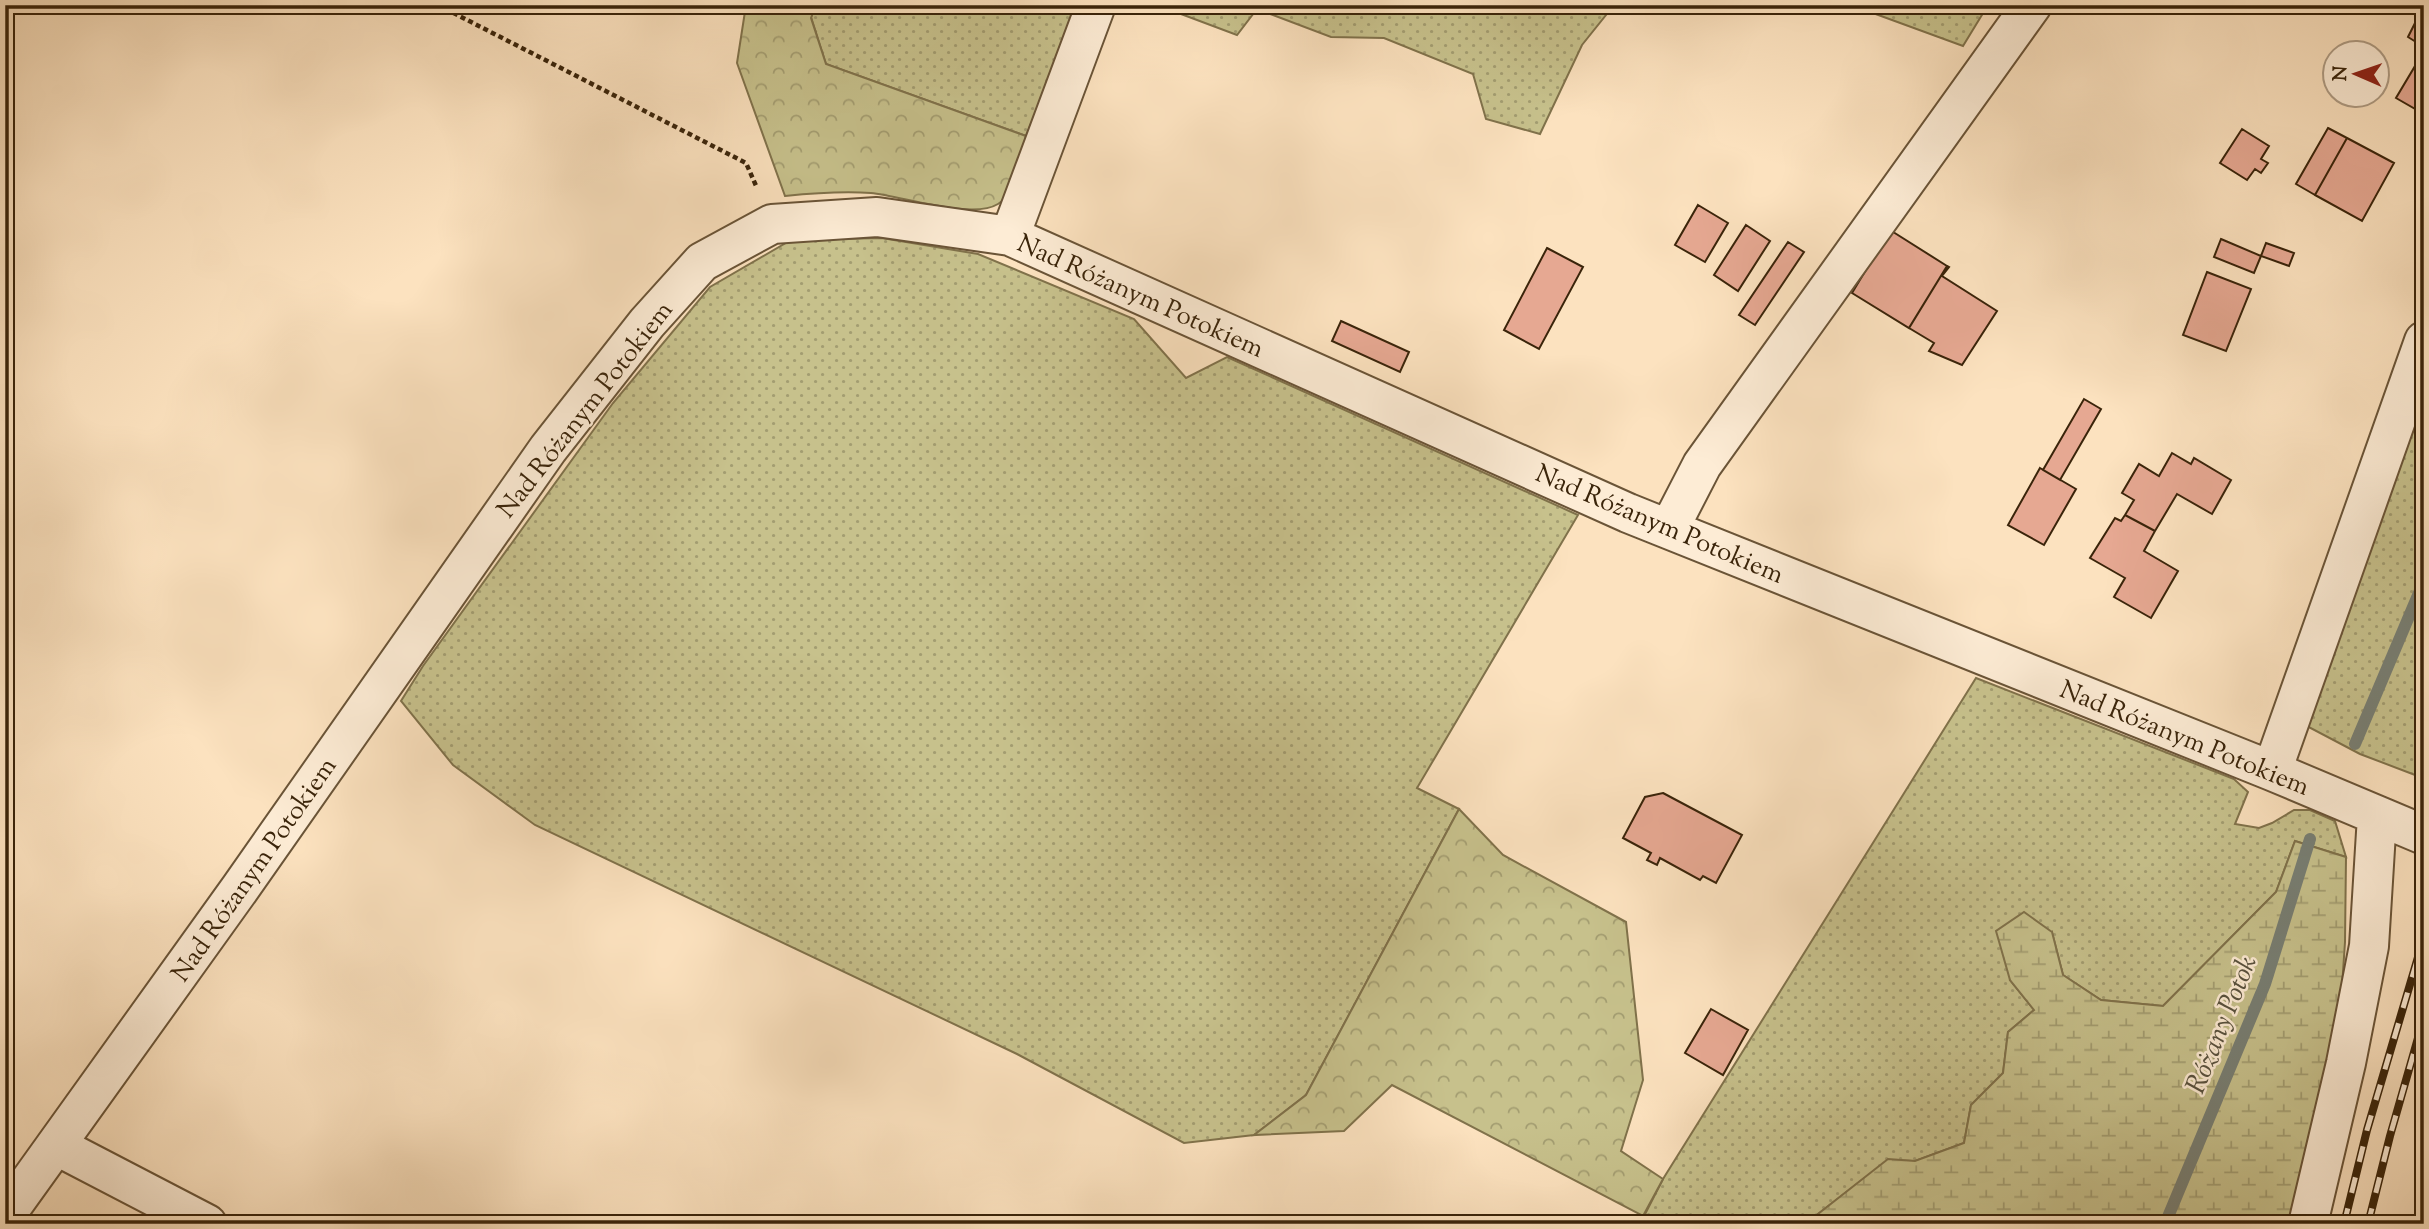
<svg xmlns="http://www.w3.org/2000/svg" width="2429" height="1229" viewBox="0 0 2429 1229" font-family="'Sorts Mill Goudy',serif">
  <style>
    .grass { fill: url(#grass-dots); stroke: #80724b; stroke-width: 2 }
    .forest { fill: url(#forest-crowns); stroke: #80724b; stroke-width: 2 }
    .wetland { fill: url(#wetland-marsh); stroke: #80724b; stroke-width: 2 }
    .lines { fill: none; stroke-linecap: round; stroke-linejoin: round }
    .stream { stroke: #787f74; stroke-width: 12 }
    .building { fill: #e6a892; stroke: #3a240a; stroke-width: 2 }
    .minor-casing { stroke: #6a5437; stroke-width: 42 }
    .path { stroke: #3a240a; stroke-width: 4.5; stroke-dasharray: 5 3.5; stroke-linecap: butt }
    .minor { stroke: #fdecd5; stroke-width: 38 }
    .rail-casing { stroke: #3a240a; stroke-width: 8 }
    .rail { stroke: #fdecd5; stroke-width: 5; stroke-dasharray: 16; stroke-linecap: butt }
    .labels { text-anchor: middle; stroke-width: 5; stroke-linejoin: round; paint-order: stroke }
    .street-label { font-size: 26px; fill: #3a240a; stroke: #fdecd5 }
    .water-label { font-size: 28px; font-style: italic; fill: #59523f; stroke: #fdecd5 }
  </style>
  <defs>
    <pattern id="grass-dots" width="8" height="8" patternUnits="userSpaceOnUse" patternTransform="scale(1.75)"><rect width="8" height="8" fill="#c7c18c"/><path d="M2 2h.1M6 6h.1" fill="none" stroke="#a39d71" stroke-width="1.8" stroke-linecap="round"/></pattern>
    <pattern id="forest-crowns" width="20" height="18" patternUnits="userSpaceOnUse" patternTransform="scale(1.75)"><rect width="20" height="18" fill="#c7c18c"/><path d="M2 6a3 3 0 1 1 6 0M12 15a3 3 0 1 1 6 0" fill="none" stroke="#a39d71"/></pattern>
    <pattern id="wetland-marsh" width="20" height="14" patternUnits="userSpaceOnUse" patternTransform="scale(1.75)"><rect width="20" height="14" fill="#c7c18c"/><path d="M1 5h8M5 5V1M11 12h8M15 12V8" fill="none" stroke="#a39d71"/></pattern>
  </defs>
  <rect width="100%" height="100%" fill="#fce2bf"/>
  <filter id="stains"><feTurbulence type="fractalNoise" baseFrequency=".00286" numOctaves="4"/><feColorMatrix values="0 0 0 0 .2 0 0 0 0 .09 0 0 0 0 .02 0 0 0 .5 -.17"/></filter>
  <radialGradient id="worn" r=".72"><stop offset=".6" stop-color="#630" stop-opacity="0"/><stop offset="1" stop-color="#630" stop-opacity=".3"/></radialGradient>
  <path class="grass" d="M816,5H1080L1026,136L826,64L811,17Z
    M1157,5H1614L1582,45L1540,134L1486,119L1473,74L1384,38L1331,37L1257,9L1237,35Z
    M1851,5H1988L1963,46Z
    M882,238L978,254L1134,319L1186,378L1227,357L1578,515L1417,788L1459,809L1306,1095L1254,1135L1184,1143L1017,1054L535,825L453,765L401,701L423,666L613,403L710,287L791,240Z
    M2424,372V777L2423,778L2360,754L2301,723Z
    M1976,678L2234,779L2248,792L2235,824L2259,828L2272,823L2294,810H2310L2335,821L2346,857L2295,841L2276,892L2163,1006L2101,1000L2063,975L2052,932L2010,980L2034,1010L2008,1032L2003,1073L1971,1105L1964,1143L1915,1161L1888,1160L1818,1214L1817,1224H1640L1663,1179Z"/>
  <path class="forest" d="M746,5H816L811,18L826,64L1026,136C1021,155 1016,194 998,204C972,220 902,196 871,193C842,191 814,193 785,196L737,63Z
    M1459,809L1503,855L1626,922L1643,1080L1621,1151L1663,1179L1643,1216L1392,1085L1344,1131L1254,1135L1306,1095Z"/>
  <path class="wetland" d="M2295,841L2346,857L2345,942L2339,1032L2293,1224H1817L1818,1214L1888,1159L1915,1161L1964,1143L1971,1105L2003,1073L2008,1032L2034,1010L2010,980L1996,931L2024,912L2052,932L2063,975L2101,1000L2163,1006L2276,892Z"/>
  <g class="lines">
    <path class="stream" d="M2355,744L2424,581
      M2165,1224L2265,984L2310,839"/>
  </g>
  <path class="building" d="M2418,17L2424,20V47L2408,37Z
    M2424,51V114L2396,98Z
    M2328,128L2347,138L2315,195L2296,184Z
    M2242,129L2269,146L2261,159L2268,163L2261,173L2255,169L2247,180L2220,163Z
    M2347,138L2394,163L2362,221L2315,195Z
    M1698,205L1728,223L1705,262L1675,245Z
    M1746,225L1770,241L1738,291L1714,275Z
    M1890,230L1947,266L1909,328L1852,293Z
    M2221,239L2261,256L2254,273L2214,257Z
    M1788,242L1804,252L1755,325L1739,315Z
    M2266,243L2294,253L2289,266L2261,256Z
    M1547,248L1583,267L1539,349L1504,330Z
    M1947,266L1949,267L1942,276L1997,311L1962,365L1929,351L1934,343L1909,328Z
    M2207,272L2251,289L2226,351L2183,335Z
    M1341,321L1409,352L1400,372L1332,341Z
    M2084,399L2101,409L2060,480L2043,470Z
    M2172,453L2191,464L2194,458L2231,480L2212,514L2177,494L2155,531L2125,515L2134,500L2122,493L2139,464L2159,476Z
    M2040,468L2076,489L2044,545L2008,525Z
    M2125,515L2155,531L2144,551L2178,571L2151,618L2114,597L2125,578L2090,558L2115,518L2121,521Z
    M1663,793L1742,835L1716,883L1703,876L1700,880L1660,858L1657,865L1647,860L1651,853L1623,838L1645,797Z
    M1711,1009L1748,1030L1723,1075L1685,1053Z"/>
  <g class="lines">
    <defs>
      <path id="minor" d="M1010,236L1096,5
        M1669,529L1702,465L2032,5
        M2272,771L2424,341
        M57,1146L207,1224
        M5,1216L241,887L548,449L647,323L702,262L772,224L877,217L1010,236L1628,513L2272,771L2424,835
        M2308,1224L2346,1063L2369,946L2377,816"/>
    </defs>
    <use href="#minor" class="minor-casing"/>
    <path class="path" d="M438,5L746,163L757,188"/>
    <use href="#minor" class="minor"/>
    <defs>
      <path id="rail" d="M2344,1224L2367,1130L2424,937
        M2368,1224L2390,1136L2424,1017"/>
    </defs>
    <use href="#rail" class="rail-casing"/>
    <use href="#rail" class="rail"/>
  </g>
  <g class="labels">
    <g class="street-label">
      <text transform="translate(1141 295) rotate(24)" y="9">Nad Różanym Potokiem</text>
      <text transform="translate(584 409) rotate(-52)" y="9">Nad Różanym Potokiem</text>
      <text transform="translate(1660 523) rotate(23)" y="9">Nad Różanym Potokiem</text>
      <text transform="translate(2185 737) rotate(22)" y="9">Nad Różanym Potokiem</text>
      <text transform="translate(253 869) rotate(-55)" y="9">Nad Różanym Potokiem</text>
    </g>
    <g class="water-label">
      <text transform="translate(2220 1024) rotate(-68)" y="10">Różany Potok</text>
    </g>
  </g>
  <rect width="2429" height="1229" fill="none" stroke="#fce2bf" stroke-width="28"/>
  <rect x="7" y="7" width="2415" height="1215" fill="none" stroke="#3a240a" stroke-width="3.5"/>
  <rect x="14" y="14" width="2401" height="1201" fill="none" stroke="#3a240a" stroke-width="2"/>
  <g transform="translate(2356 74) rotate(272)"><circle r="33" fill="#fdecd5" stroke="#af9c84" stroke-width="2"/>
  <path d="M0-5L12 26L0 18L-12 26Z" fill="#8f2418"/>
  <text y="-10" font-size="19" font-weight="bold" text-anchor="middle" fill="#3a240a">N</text>
  </g>
  <rect width="100%" height="100%" filter="url(#stains)"/>
  <rect width="100%" height="100%" fill="url(#worn)"/>
</svg>
